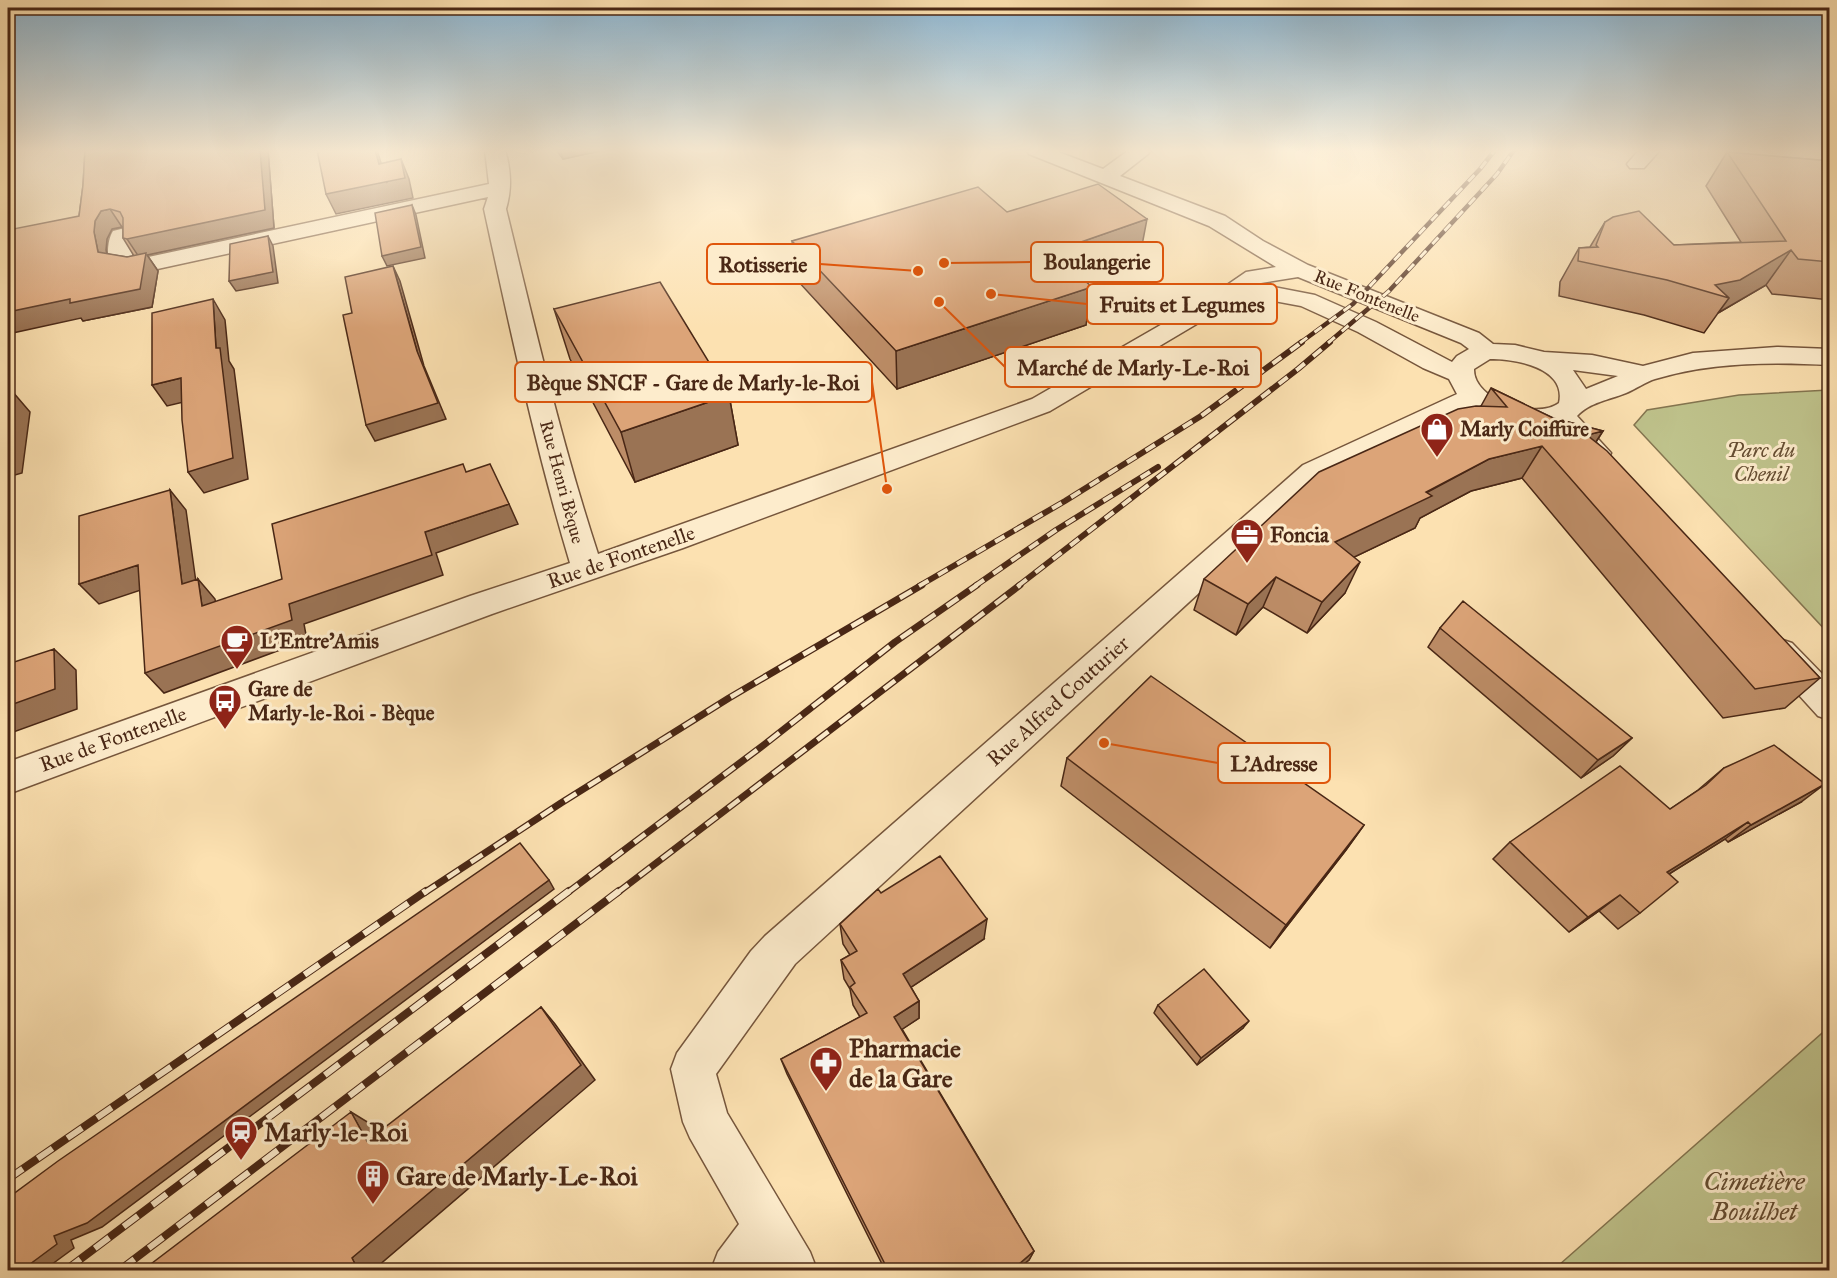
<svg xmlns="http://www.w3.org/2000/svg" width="1837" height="1278" viewBox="0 0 1837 1278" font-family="'IM FELL Great Primer',serif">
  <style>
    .green { fill: #bfc38c; stroke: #847550; stroke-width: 1.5 }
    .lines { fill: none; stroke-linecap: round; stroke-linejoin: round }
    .minor-casing { stroke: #76563c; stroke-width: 3 }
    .minor { fill: #fdeccc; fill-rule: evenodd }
    .rail-far3-casing { stroke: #492715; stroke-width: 4.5 }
    .rail-far2-casing { stroke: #492715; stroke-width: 6 }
    .rail-far1-casing { stroke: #492715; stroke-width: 7 }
    .rail-casing { stroke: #492715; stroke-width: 8 }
    .rail-far3 { stroke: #fdeccc; stroke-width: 3; stroke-dasharray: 9; stroke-linecap: butt }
    .rail-far2 { stroke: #fdeccc; stroke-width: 4; stroke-dasharray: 11; stroke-linecap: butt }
    .rail-far1 { stroke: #fdeccc; stroke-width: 4.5; stroke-dasharray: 14; stroke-linecap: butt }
    .rail { stroke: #fdeccc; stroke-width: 6; stroke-dasharray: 18; stroke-linecap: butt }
    .wall { fill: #bd8d67; stroke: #492715; stroke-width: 1.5; fill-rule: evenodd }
    .shaded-wall { fill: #9a7354; stroke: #492715; stroke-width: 1.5 }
    .building { fill: #dca478; stroke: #492715; stroke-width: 1.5 }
    .labels { text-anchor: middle; stroke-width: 6; stroke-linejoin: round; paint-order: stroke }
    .far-street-label { font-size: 18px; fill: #492715; stroke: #fdeccc }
    .poi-label { font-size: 21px; font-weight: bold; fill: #492715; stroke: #fdeccc; text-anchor: start }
    .park-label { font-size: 21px; font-style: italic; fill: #664e33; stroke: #fdeccc }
    .street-label { font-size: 21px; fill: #492715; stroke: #fdeccc }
    .near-poi-label { font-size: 26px; font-weight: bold; fill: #492715; stroke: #fdeccc; text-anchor: start }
    .near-park-label { font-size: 26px; font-style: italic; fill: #664e33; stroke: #fdeccc }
    .leader { fill: none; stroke: #e0560c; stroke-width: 2 }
    .callout-dot { fill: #e0560c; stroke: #fdeccc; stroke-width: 2 }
    .callout { fill: #fdeccc; stroke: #e0560c; stroke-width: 2 }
    .callout-label { font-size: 22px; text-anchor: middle; font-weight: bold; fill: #492715 }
  </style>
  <rect width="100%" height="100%" fill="#fce1b1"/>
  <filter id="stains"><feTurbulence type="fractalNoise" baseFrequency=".00333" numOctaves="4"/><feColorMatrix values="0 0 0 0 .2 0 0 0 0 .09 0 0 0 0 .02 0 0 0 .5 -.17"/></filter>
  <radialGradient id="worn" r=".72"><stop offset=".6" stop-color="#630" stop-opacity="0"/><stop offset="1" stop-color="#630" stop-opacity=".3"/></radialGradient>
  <path class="green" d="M1829,390H1830L1829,634L1634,425L1647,410L1739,395Z
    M1829,1027V1270H1555L1559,1265Z"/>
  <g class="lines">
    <defs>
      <path id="minor" d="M485,150H505C511,170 512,189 506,209C534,324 561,441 598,554L1032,399L1211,296L1246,272L1276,267L1209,226L1029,154L1026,150H1053L1103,169L1129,150H1151L1148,154L1120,176L1225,216L1263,241L1308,265L1479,333L1493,344L1515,345L1544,352L1592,355L1643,366L1693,353L1777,347L1830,349V365C1771,362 1711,362 1655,379C1645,382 1636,389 1626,393C1609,400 1590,402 1577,416L1611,453L1607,460C1583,466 1570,441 1555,425C1527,430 1497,422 1472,407L1323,479L795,964L716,1074L727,1113L810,1252L817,1270H711L718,1252L739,1224L690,1138L683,1122L671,1069L677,1053L751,951L765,936L1303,465L1457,394L1449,379L1423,368L1358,332L1301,306L1263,299L1238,304L1232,303L1050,411L683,548L492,614L8,794V762L470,596L570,563C535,447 510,328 484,209L488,197L139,273L112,269C106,260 107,240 113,231L121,229L129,231L132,236V258L139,259L489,184ZM1298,277L1461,343L1469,349L1457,356L1452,362L1376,322L1315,295L1263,285L1256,286L1261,283ZM1490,359C1514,359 1567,367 1559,403C1537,420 1473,401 1474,369ZM1573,370L1618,376L1586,389Z
        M1639,150H1660L1644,168H1630L1627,164Z
        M1780,639L1792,643L1830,682V720L1818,716L1768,661L1763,652L1768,643Z"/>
    </defs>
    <use href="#minor" class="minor-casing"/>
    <use href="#minor" class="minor"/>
    <defs>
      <path id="rail-far3" d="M1300,343L1353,304L1480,169L1495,150
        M1328,343L1389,291L1497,174L1514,150"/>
      <path id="rail-far2" d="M919,586L1065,501L1201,416L1302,342
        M975,586L1056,530L1158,467
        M1018,586L1298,369L1330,342"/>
      <path id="rail-far1" d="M424,893L561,803L729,698L922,585
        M567,893L765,744L895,642L977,585
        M617,893L1020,585"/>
      <path id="rail" d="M8,1179L426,891
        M66,1270L569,891
        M120,1270L619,891"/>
    </defs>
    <use href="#rail-far3" class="rail-far3-casing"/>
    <use href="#rail-far2" class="rail-far2-casing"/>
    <use href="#rail-far1" class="rail-far1-casing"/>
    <use href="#rail" class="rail-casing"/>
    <use href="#rail-far3" class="rail-far3"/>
    <use href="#rail-far2" class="rail-far2"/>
    <use href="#rail-far1" class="rail-far1"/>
    <use href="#rail" class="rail"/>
  </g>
  <path class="wall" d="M85,150H268L274,228L147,255L158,271L152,307L83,321L81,318L79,216L83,185ZM122,227H123V238L134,256L127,257L107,254L106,250L107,239L112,229Z
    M556,150H604L563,159Z
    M1727,152L1830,161V300L1772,294L1766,285L1718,313L1704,333L1644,315L1559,296L1560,282L1579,248L1590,247L1605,222L1674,245L1741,242L1706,186Z
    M1007,212L1140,256L1081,278L1086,325L897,389L796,279L792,241Z
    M554,309L729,395L738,445L635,482L570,359Z
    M1491,388L1553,418L1603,431L1596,442L1820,678L1785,708L1723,718L1522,478L1471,491L1420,518L1415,528L1354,557L1345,593L1307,633L1263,607L1236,635L1194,610L1204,579L1481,406Z
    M1440,628L1632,738L1613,756L1581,778L1428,647Z
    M1067,758L1364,825L1346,850L1270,948L1061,786Z
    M1724,768L1801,802L1728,842L1725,839L1669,874L1640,913L1618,929L1599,911L1569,932L1493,859L1510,842L1670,809L1698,790Z
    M881,893L984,939L911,987L919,1001V1018L902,1029L1034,1251L1029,1260L1019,1268L1021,1270H885L787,1074L781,1059L860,1017L853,1005L850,989L844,979L841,960L850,955L843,944L840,924Z
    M1158,1005L1243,1028L1197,1065L1154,1013Z"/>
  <path class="shaded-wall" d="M260,150H268L274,228L147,255L158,271L152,307L83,321L81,318L8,334V312L139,257L127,239Z
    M375,150H377L378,153L387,182L401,159L409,179L413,198L336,214L326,194L379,164Z
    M560,150H604L563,159Z
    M412,205L416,215L425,258L387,266L382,256Z
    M110,209L122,227L112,229L107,239L106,250L110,270L98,252L94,232L95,221L101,211Z
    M1147,219L1140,256L1048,290L1052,252Z
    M268,236L273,246L278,283L236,291L229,281Z
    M1791,250L1766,285L1718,313L1729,298L1715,285Z
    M393,266L400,281L424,366L446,419L375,441L366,425L417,351Z
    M1092,287L1086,325L897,389L896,351Z
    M213,299L225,320L229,361L234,369L248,479L204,493L188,472L216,348Z
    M181,378L196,399L167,406L152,385Z
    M12,391L30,412L22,473L8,477V423Z
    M729,395L738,445L635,482L621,432Z
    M1603,431L1582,463L1587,435Z
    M1542,446L1522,478L1471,491L1420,518L1415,528L1321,573L1335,542L1489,459Z
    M170,490L186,510L199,604L182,584Z
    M509,504L518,524L436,553L443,575L304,624L307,640L164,693L145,673L289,604L425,532Z
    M1360,562L1345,593L1307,633L1322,602Z
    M138,565L156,585L99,604L79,584Z
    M1276,577L1263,607L1236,635L1248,604Z
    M198,579L215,599L219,626L202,606Z
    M54,649L76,670L77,709L8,734V706Z
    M1632,738L1613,756L1581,778L1598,760Z
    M1825,784L1801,802L1728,842L1751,825Z
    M1748,822L1725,839L1645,889L1667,872Z
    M1364,825L1346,850L1270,948L1286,925Z
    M549,880L554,889L102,1227L71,1240L74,1248L44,1270H22L54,1236Z
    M1620,895L1599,911L1569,932L1588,917Z
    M987,919L984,939L904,992L903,974Z
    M919,1001V1018L895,1034L894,1017Z
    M541,1007L555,1024L595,1080L377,1267L379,1270H358L352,1258Z
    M1249,1021L1243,1028L1197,1065L1201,1058Z
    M351,1112L374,1126L390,1154L367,1141Z
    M1034,1251L1029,1260L1016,1270L1018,1265Z"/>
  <path class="building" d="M85,150H260L265,210L127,239L123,238V218L120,212L110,209L101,211L95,221L94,232L98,252L127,257L146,253L140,289L70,303V299L8,312V230L79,216L83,185Z
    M317,150H375L379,164L401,159L405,178L326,194Z
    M1727,152L1830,161V262L1798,259L1791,250L1740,280L1715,285L1729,298L1667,280L1578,261L1579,248L1598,247L1596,245L1605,222L1613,217L1639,211L1674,245L1786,241Z
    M1098,184L1147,219L1052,252L1092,287L896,351L792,241L978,187L1007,212Z
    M412,205L421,247L382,256L375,213Z
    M268,236L273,272L229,281L230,244Z
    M393,266L417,351L438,403L366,425L343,315L352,313L345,277Z
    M660,282L729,395L621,432L554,309Z
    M213,299L216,348H220L233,458L188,472L182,420L181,378L152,385V313Z
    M1491,388L1553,418L1603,431L1587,435L1607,451L1820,678L1755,689L1542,446L1489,459L1426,492L1432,496L1335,542L1360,562L1322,602L1276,577L1248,604L1204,579L1319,472L1458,409L1476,406L1507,407Z
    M12,391L8,423V392Z
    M463,464L466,472L490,464L509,504L425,532L432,555L289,604L292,620L145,673L138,565L79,584V516L170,490L182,584L198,579L202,606L282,579L272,524Z
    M1463,601L1632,738L1598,760L1440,628Z
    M54,649L55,689L8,706V664Z
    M1151,676L1364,825L1286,925L1067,758Z
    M1774,745L1825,784L1751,825L1748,822L1667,872L1678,882L1640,913L1620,895L1588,917L1510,842L1620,766L1670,809L1706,785L1724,768Z
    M520,843L549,880L87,1223L54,1236L57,1244L22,1270H8V1198L58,1161Z
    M940,856L987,919L903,974L919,1001L894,1017L1034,1251L1018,1265L1021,1270H888L781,1059L867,1013L850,987L855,983L841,960L857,951L840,924L878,889L881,893Z
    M1204,969L1249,1021L1201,1058L1158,1005Z
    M541,1007L581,1065L352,1258L358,1270H143L351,1112L367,1141Z"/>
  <linearGradient id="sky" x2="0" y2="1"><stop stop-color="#8cb7d4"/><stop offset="0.46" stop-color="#fef2dc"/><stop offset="1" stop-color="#fef2dc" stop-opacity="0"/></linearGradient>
  <rect width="1837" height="328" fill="url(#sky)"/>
  <defs>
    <symbol id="shop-pin" viewBox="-11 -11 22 30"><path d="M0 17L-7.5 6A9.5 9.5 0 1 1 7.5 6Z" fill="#8f2418" stroke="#fdeccc"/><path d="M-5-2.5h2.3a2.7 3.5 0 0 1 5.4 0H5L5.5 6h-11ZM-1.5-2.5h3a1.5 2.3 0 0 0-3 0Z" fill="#fff"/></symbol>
    <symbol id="office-pin" viewBox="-11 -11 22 30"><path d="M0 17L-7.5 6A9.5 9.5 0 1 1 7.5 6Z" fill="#8f2418" stroke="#fdeccc"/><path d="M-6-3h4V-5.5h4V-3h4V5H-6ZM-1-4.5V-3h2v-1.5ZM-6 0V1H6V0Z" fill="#fff"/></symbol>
    <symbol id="cafe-pin" viewBox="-11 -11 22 30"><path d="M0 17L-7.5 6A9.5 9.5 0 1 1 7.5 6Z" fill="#8f2418" stroke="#fdeccc"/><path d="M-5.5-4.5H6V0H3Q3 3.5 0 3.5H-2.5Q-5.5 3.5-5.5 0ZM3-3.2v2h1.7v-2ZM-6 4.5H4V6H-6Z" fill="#fff"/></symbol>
    <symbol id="bus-pin" viewBox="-11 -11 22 30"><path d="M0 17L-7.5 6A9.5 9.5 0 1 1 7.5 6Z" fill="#8f2418" stroke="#fdeccc"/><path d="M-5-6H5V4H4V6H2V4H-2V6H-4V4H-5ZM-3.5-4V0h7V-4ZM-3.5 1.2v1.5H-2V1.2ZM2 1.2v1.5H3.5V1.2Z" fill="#fff"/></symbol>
    <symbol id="pharmacy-pin" viewBox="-11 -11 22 30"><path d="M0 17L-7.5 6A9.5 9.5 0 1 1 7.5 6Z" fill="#8f2418" stroke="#fdeccc"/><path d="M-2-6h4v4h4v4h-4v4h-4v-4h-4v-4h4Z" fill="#fff"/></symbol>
    <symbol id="station-pin" viewBox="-11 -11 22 30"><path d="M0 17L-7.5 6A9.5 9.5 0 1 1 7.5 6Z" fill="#8f2418" stroke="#fdeccc"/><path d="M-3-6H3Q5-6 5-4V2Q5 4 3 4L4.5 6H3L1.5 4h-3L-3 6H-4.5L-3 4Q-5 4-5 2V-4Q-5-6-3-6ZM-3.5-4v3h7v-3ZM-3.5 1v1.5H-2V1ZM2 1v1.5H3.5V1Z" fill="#fff"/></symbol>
    <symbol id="building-pin" viewBox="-11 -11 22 30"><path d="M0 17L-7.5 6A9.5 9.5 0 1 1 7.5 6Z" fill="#8f2418" stroke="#fdeccc"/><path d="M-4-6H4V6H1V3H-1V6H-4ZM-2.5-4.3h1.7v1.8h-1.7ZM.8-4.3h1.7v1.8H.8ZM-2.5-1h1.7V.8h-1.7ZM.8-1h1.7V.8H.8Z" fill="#fff"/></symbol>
  </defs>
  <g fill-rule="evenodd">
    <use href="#shop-pin" x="1418" y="410" width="38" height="52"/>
    <use href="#office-pin" x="1228" y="516" width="38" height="52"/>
    <use href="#cafe-pin" x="218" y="622" width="38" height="52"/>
    <use href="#bus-pin" x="206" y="682" width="38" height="52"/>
    <use href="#pharmacy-pin" x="807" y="1044" width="38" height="52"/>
    <use href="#station-pin" x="222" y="1113" width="38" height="52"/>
    <use href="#building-pin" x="354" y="1157" width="38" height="52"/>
  </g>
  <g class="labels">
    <g class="far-street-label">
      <text transform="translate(1367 296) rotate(22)" y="6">Rue Fontenelle</text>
      <text transform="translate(562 482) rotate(75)" y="6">Rue Henri Bèque</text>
    </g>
    <g class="poi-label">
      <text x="1460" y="436">Marly Coiffure</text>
      <text x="1270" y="542">Foncia</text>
      <text x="260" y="648">L'Entre'Amis</text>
      <text x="248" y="696">Gare de<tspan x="248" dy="24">Marly-le-Roi - Bèque</tspan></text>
    </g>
    <g class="park-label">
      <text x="1761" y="457">Parc du<tspan x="1761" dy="24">Chenil</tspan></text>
    </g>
    <g class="street-label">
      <text transform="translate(621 557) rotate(-19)" y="7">Rue de Fontenelle</text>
      <text transform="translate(1058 701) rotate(-42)" y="7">Rue Alfred Couturier</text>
      <text transform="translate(113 739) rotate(-20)" y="7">Rue de Fontenelle</text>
    </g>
    <g class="near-poi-label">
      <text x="849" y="1057">Pharmacie<tspan x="849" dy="30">de la Gare</tspan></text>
      <text x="264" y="1141">Marly-le-Roi</text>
      <text x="396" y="1185">Gare de Marly-Le-Roi</text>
    </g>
    <g class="near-park-label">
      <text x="1754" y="1190">Cimetière<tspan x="1754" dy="30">Bouilhet</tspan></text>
    </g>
  </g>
  <path class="leader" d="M944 263L1031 262M918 271L820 264M991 294L1087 304M939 302L1005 367M887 489L872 382M1104 743L1218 763"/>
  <g class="callout-dot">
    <circle cx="944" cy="263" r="6"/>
    <circle cx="918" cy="271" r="6"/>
    <circle cx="991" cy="294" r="6"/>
    <circle cx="939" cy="302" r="6"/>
    <circle cx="887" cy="489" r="6"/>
    <circle cx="1104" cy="743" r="6"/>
  </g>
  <g class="callout">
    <rect x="1031" y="242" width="132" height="40" rx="6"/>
    <rect x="707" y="244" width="113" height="40" rx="6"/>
    <rect x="1087" y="284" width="190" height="40" rx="6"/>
    <rect x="1005" y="347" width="256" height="40" rx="6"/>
    <rect x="515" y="362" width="357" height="40" rx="6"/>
    <rect x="1218" y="743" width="112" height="40" rx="6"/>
  </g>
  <g class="callout-label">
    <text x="1097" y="269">Boulangerie</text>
    <text x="763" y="272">Rotisserie</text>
    <text x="1182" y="312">Fruits et Legumes</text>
    <text x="1133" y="375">Marché de Marly-Le-Roi</text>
    <text x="693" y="390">Bèque SNCF - Gare de Marly-le-Roi</text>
    <text x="1274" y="771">L'Adresse</text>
  </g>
  <rect width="1837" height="1278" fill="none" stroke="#fce1b1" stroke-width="30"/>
  <rect x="9" y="9" width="1819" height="1260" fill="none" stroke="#492715" stroke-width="3"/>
  <rect x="15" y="15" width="1807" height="1248" fill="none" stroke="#492715" stroke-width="1.5"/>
  <rect width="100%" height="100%" filter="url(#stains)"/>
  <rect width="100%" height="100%" fill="url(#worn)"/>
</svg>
